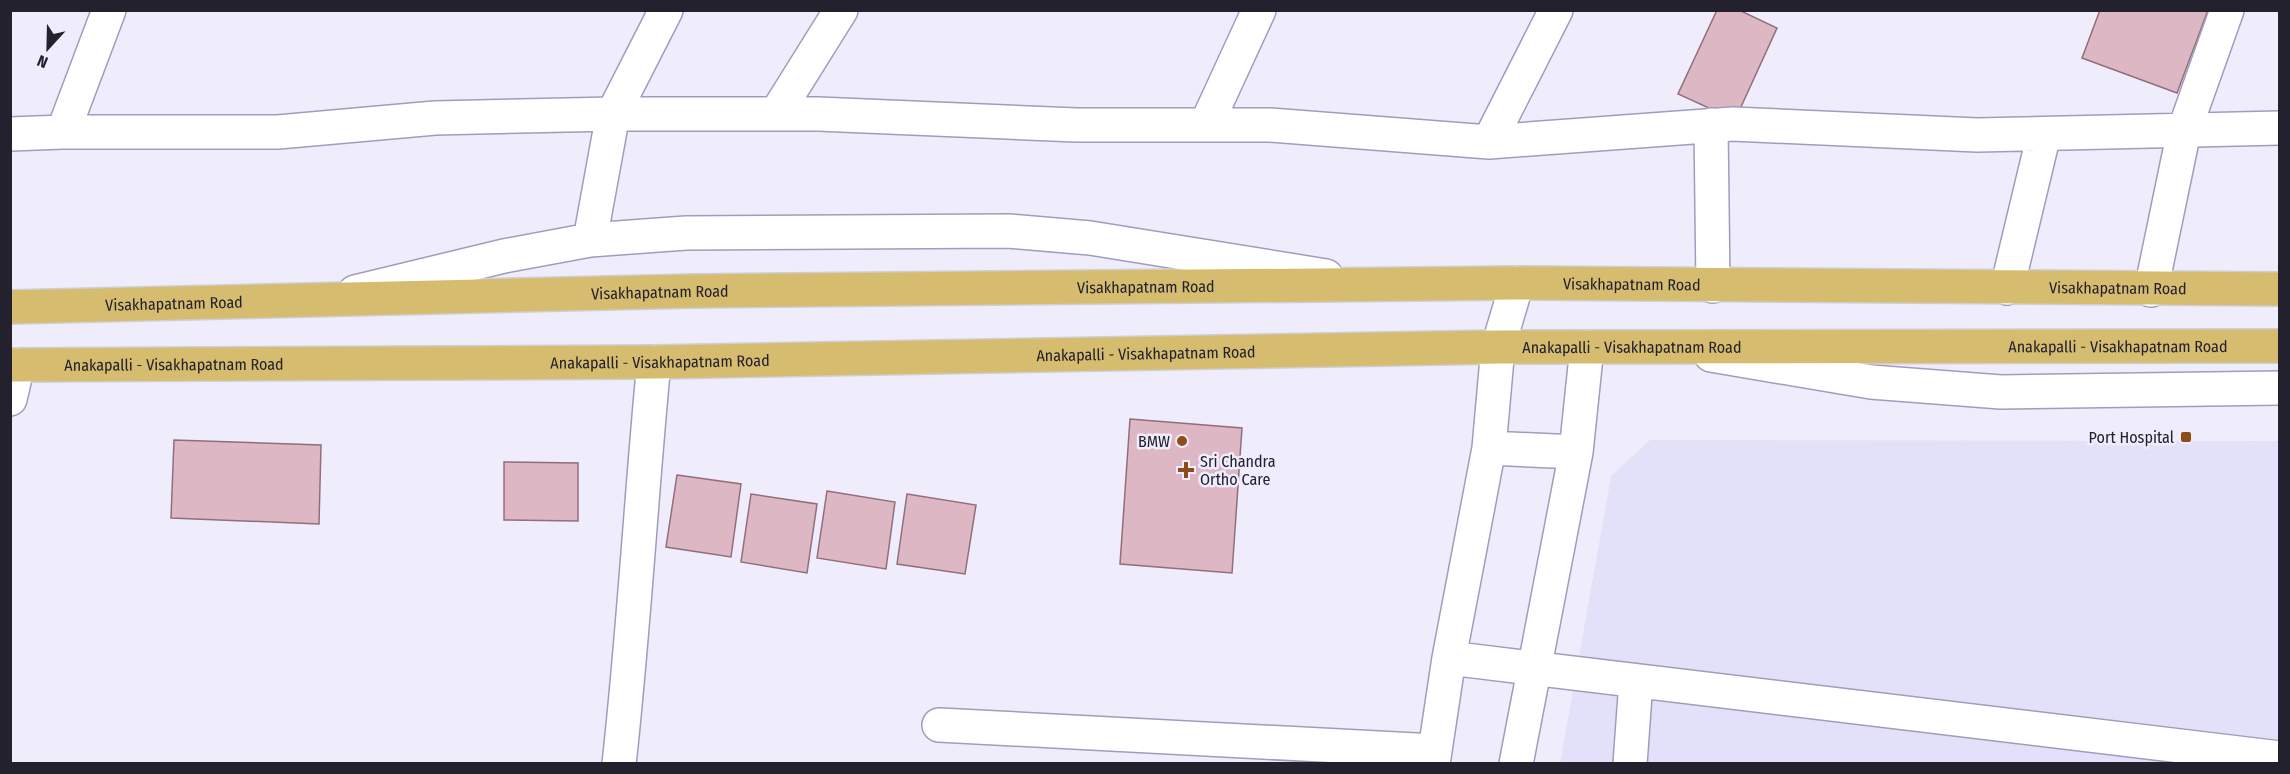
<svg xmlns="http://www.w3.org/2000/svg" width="2290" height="774" viewBox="0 0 2290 774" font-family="'Fira Sans Condensed',sans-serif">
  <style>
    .built { fill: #e3e0fa }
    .building { fill: #deb7c4; stroke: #926e7b; stroke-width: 1.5 }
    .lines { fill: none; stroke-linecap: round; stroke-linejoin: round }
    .minor-casing { stroke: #a09cbd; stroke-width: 36 }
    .major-casing { stroke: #cfced1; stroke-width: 36 }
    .minor { stroke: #fff; stroke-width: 33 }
    .major { stroke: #d6bc6e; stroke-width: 33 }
    .poi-dot { fill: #8f4c1b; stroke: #efedfc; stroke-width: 2 }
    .labels { text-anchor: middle; stroke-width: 5; stroke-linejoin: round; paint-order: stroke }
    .street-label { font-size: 16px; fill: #23212e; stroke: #efedfc }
    .poi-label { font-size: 16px; fill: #23212e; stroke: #efedfc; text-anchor: end }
  </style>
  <rect width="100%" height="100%" fill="#efedfc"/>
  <path class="built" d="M1650,440L2279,441V763L1560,764L1611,476Z"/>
  <path class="building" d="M1717,10H1739L1777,28L1735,120L1678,94Z
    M2100,10H2208L2177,93L2082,58Z
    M1130,419L1242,428L1232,573L1120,564Z
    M174,440L321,445L319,524L171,518Z
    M504,462L578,463V521L504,520Z
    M677,475L741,484L731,557L666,547Z
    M827,491L895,502L886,569L817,558Z
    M751,494L817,504L807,573L741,562Z
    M907,494L976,505L965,574L897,564Z"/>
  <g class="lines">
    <defs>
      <path id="minor" d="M776,114L841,10
        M1206,125L1259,10
        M1711,125L1713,286
        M63,132H278L435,118L613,114H818L1076,125H1270L1489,142L1733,124L1977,135L2280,128
        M10,134L63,132L109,10
        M1489,142L1556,10
        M590,240L613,114L666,10
        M2007,288L2044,134
        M2151,290L2184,131L2227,10
        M355,292L504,256L590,240L686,233L1008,231L1090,238L1326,276
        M1711,355L1871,382L2001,392L2280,388
        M10,399L18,365
        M1489,448L1576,452
        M1449,658L2280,758
        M939,725L1435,751
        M619,764C634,630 641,496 654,362
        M1433,764L1449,658L1489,448L1498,347L1517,283
        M1516,764L1576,452L1587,347
        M1630,764L1636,681"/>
      <g id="major">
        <path id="s1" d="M10,307L694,291L1514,283L2280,289"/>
        <path id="s2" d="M10,365L654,362L1498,347L2280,346"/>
      </g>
    </defs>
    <use href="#minor" class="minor-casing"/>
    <use href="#major" class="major-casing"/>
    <use href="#minor" class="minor"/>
    <use href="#major" class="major"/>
  </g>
  <g class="poi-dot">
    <rect x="2180" y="431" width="12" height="12" rx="3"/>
    <circle cx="1182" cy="441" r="6"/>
    <path d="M1183 461h6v6h6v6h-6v6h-6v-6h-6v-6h6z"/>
  </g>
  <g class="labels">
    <g class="street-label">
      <text dy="6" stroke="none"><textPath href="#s1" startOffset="1622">Visakhapatnam Road</textPath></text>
      <text dy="6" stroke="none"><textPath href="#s1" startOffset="1136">Visakhapatnam Road</textPath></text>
      <text dy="6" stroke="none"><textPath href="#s1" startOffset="2108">Visakhapatnam Road</textPath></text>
      <text dy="6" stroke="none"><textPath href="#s1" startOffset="650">Visakhapatnam Road</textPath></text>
      <text dy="6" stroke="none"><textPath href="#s1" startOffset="164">Visakhapatnam Road</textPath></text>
      <text dy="6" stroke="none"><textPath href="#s2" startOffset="2108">Anakapalli - Visakhapatnam Road</textPath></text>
      <text dy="6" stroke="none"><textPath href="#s2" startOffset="1622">Anakapalli - Visakhapatnam Road</textPath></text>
      <text dy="6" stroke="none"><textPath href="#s2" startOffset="1136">Anakapalli - Visakhapatnam Road</textPath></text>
      <text dy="6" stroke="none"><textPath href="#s2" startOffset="650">Anakapalli - Visakhapatnam Road</textPath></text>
      <text dy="6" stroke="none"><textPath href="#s2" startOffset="164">Anakapalli - Visakhapatnam Road</textPath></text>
    </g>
    <g class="poi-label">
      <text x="2174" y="443">Port Hospital</text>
      <text x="1170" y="447">BMW</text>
      <text x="1200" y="467" text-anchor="start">Sri Chandra<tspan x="1200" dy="18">Ortho Care</tspan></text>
    </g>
  </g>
  <rect width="2290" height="774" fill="none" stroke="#23212e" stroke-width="24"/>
  <g transform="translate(48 48) rotate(202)" stroke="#efedfc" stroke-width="4.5" paint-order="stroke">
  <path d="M0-4.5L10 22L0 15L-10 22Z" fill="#23212e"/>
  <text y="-9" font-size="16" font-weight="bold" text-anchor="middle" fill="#23212e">N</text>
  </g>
</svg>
